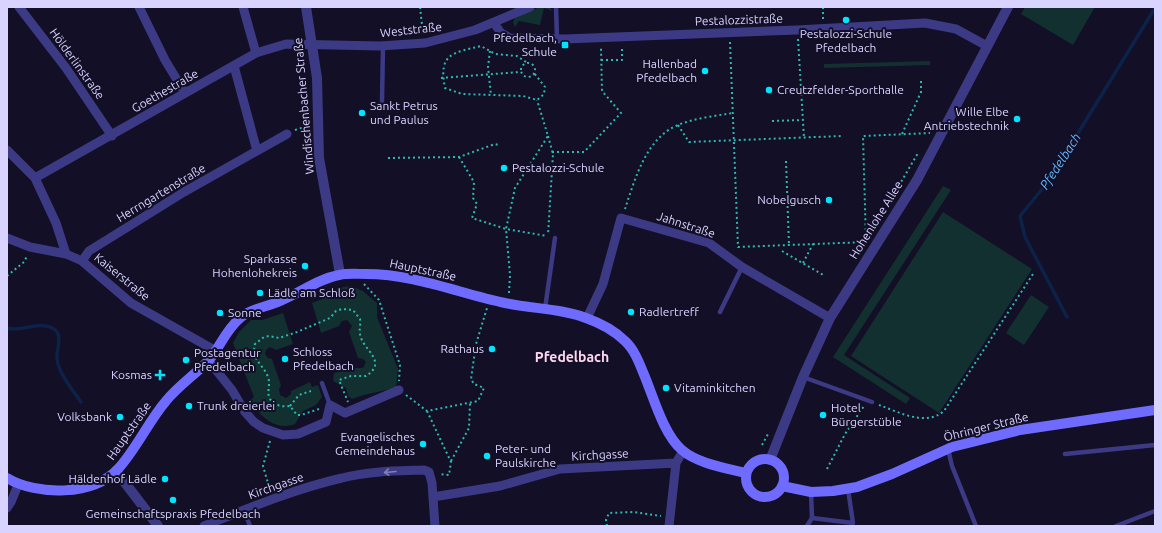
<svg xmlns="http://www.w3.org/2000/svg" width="1162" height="533" viewBox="0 0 1162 533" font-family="Ubuntu,sans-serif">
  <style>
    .green { fill: #12302f }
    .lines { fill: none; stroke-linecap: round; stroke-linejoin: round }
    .stream { stroke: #0c2248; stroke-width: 3.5 }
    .path { stroke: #2fb8b0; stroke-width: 2; stroke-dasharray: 2 3; stroke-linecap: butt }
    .service { stroke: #3d3a85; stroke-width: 4.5 }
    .minor { stroke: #3d3a85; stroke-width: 9 }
    .tertiary { stroke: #3d3a85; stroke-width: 10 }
    .secondary { stroke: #6f6bff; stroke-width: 10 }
    .oneway { stroke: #837fbc }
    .poi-dot { fill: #00e5ff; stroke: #130f26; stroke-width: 1.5 }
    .labels { text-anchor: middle; stroke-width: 4; stroke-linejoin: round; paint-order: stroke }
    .street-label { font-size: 12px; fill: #d9d4ff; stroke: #130f26 }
    .poi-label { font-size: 12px; fill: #d9d4ff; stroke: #130f26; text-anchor: start }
    .water-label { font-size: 13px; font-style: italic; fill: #62b6ff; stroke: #130f26 }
    .quarter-label { font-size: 14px; font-weight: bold; fill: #ffd6f0; stroke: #130f26 }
  </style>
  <rect width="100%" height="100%" fill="#130f26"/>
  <path class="green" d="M540,7H550L552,11L544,8L540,25L519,21L515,27L513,22L515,18Z
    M1025,7H1095L1073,45L1021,14Z
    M930,61V65L824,68V64Z
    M943,186L951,190L844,355L910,398L906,404L833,357Z
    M943,212L1032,269L939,413L851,356Z
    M351,286L363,291L377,303V317L398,369L396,387C381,392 367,393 352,399L348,396L346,388L333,381L334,373L355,368H363L366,362L363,359L358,358L349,332L352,326L347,320L342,321L339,326L321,333L312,303L330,296L337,288Z
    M1031,295L1049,307L1024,345L1006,333Z
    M283,313L293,344L276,350L270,347L266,350L265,354L268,358L272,359L281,385L279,389L280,395L286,398L291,394V391L310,382L312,387L318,385L322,397L316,405L303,411L295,424C275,432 260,415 249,401L254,397L233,343L239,332L251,320H262Z"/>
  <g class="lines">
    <path class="stream" d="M1067,317L1025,237L1020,216L1048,182L1155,8
      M7,328C21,332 33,323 46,326C52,327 56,329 58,334C61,342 56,351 57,359C59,374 72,389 81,402"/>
    <path class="path" d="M420,7L423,34
      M823,7V20
      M798,39L804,138
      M730,42L738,247L866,242L863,136L930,133
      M490,51L488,67L491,95
      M601,60H622V46
      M526,62L517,56L495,54L481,46C453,53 438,53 445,88L462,94L523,96L537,100L544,94L545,87L534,73
      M521 70a7 7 0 1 1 14 0a7 7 0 1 1-14 0Z
      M441,78L520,72
      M772,121L803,120
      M678,125L689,142L842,136
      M295,130L308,126
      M902,134L921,92V79
      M548,136L553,154L548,235
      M552,152H584L621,113L602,91L601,48
      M459,157L474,182L473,198L477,204L472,218L506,229L547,236
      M388,158L459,157L495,144L499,145
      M786,161L789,245
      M891,199L918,153
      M625,209C635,179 646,138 678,125C695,118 715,116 733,113
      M782,251L825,276
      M803,263L813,244
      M7,276L24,262L27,256
      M364,284L379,300L400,365L399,381
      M509,293L510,275L506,229L515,188L548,136L537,100
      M406,395L427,411L478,401L484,388L474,384L471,379L476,344L487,308
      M879,405C899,412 925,427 944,411L1033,274
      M290,406L299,395L311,391
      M319,409L301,415H297L290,406C282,407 275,406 270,399C266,392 271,385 268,377C263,364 251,360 255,344L264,337L269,336L279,338L297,332L330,318L336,311L342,309L353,310L360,319C361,324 359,329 360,334C362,350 389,361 366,376H351L339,380L348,402
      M427,411L451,462L449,475L440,474
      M270,441L263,466L270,490
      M762,445L768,434
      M451,461L469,428L470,403
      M827,469L845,434L864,406
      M607,526L606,520L609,513L634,512L661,516"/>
    <path class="service" d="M556,7L557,39
      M382,101L383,46
      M545,309L555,238
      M720,312L742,267
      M803,377L872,402
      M322,383L330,405
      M948,449L952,466L976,526
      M1065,454L1155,445
      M811,492L812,518L853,523L848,489
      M244,510L250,526
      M807,526L812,518
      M1116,526L1155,511"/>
    <path class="minor" d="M19,7L66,68L112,136
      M139,7L165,60L185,93
      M243,7L256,53
      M494,23L501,33L510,38L565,39L797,30L925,23L956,29L987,46
      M234,66L257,151
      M7,150L35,178L56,223L66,254
      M35,178L256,53L286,44L380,46L425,43L475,30L530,7
      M7,238L30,247L66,254L82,261L131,303L216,351
      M82,261L89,251L184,192L287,134
      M587,318L603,284L621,218L709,243L742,267L830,318
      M208,360L232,390L245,412L254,422L263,428L283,435L298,434L326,422L330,405L345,413L399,390
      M433,497L500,486L560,469L676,463
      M7,508L11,502L18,485
      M204,526C249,508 294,489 342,478C369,471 397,471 424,470L429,472L432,483L435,526
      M669,526L676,463L683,451"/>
    <path class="tertiary" d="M306,7L317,78L319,158L340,274
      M770,460L803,377L830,318L917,180L1008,7
      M116,471L158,526"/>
    <path class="secondary" d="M746 478a19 19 0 1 1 38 0a19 19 0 1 1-38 0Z
      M7,478C37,496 93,496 118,469C137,448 148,422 166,401C178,386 196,374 209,360C220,347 226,330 239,319C249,309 267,307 280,301C300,293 318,279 339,275C348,273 357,274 366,274C414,274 458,293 505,303C532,309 560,308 586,318C600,323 615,331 625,341C635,350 640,365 645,377C654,399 664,435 682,450C698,464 727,468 746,473
      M782,486L811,492L833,491L857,487L892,474L952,447L1020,430L1155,410"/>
  </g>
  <defs><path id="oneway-shaft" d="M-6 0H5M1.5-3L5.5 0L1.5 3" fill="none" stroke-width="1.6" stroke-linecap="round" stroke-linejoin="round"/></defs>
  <use class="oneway" href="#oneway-shaft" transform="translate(390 472) rotate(175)"/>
  <g class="poi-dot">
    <circle cx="846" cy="20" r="4"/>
    <rect x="561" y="41" width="8" height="8" rx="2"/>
    <circle cx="705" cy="71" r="4"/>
    <circle cx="769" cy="90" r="4"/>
    <circle cx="362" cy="113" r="4"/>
    <circle cx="1017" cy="119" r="4"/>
    <circle cx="504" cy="168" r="4"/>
    <circle cx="829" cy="200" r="4"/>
    <circle cx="305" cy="266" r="4"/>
    <circle cx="260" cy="293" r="4"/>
    <circle cx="631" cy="312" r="4"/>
    <circle cx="220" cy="313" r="4"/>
    <circle cx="492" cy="349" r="4"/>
    <circle cx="285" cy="359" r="4"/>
    <circle cx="186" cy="360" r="4"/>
    <path d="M158 369h4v4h4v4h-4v4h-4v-4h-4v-4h4z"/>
    <circle cx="666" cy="388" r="4"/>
    <circle cx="189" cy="406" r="4"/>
    <circle cx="823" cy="415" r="4"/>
    <circle cx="120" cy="417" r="4"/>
    <circle cx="423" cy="444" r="4"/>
    <circle cx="487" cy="456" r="4"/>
    <circle cx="165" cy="479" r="4"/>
    <circle cx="173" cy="500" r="4"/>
  </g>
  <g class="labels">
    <g class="street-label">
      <text transform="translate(739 20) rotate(-2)" y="4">Pestalozzistraße</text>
      <text transform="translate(411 30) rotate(-6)" y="4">Weststraße</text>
      <text transform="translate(77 64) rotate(54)" y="4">Hölderlinstraße</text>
      <text transform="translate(165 91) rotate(-30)" y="4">Goethestraße</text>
      <text transform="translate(304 106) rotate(-95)" y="4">Windischenbacher Straße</text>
      <text transform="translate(161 193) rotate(-31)" y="4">Herrngartenstraße</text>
      <text transform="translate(876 220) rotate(-58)" y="4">Hohenlohe Allee</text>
      <text transform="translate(686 225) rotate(18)" y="4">Jahnstraße</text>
      <text transform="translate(423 270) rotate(12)" y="4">Hauptstraße</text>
      <text transform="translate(122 277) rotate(39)" y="4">Kaiserstraße</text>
      <text transform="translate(986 427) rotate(-14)" y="4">Öhringer Straße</text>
      <text transform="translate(129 431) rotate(-55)" y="4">Hauptstraße</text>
      <text transform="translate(600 455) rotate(-3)" y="4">Kirchgasse</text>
      <text transform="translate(276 486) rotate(-19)" y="4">Kirchgasse</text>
    </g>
    <g class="poi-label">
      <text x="846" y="38" text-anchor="middle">Pestalozzi-Schule<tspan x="846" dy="14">Pfedelbach</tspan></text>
      <text x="557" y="42" text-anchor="end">Pfedelbach,<tspan x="557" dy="14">Schule</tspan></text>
      <text x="697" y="68" text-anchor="end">Hallenbad<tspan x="697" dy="14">Pfedelbach</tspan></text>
      <text x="777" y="94">Creutzfelder-Sporthalle</text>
      <text x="370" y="110">Sankt Petrus<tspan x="370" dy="14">und Paulus</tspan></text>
      <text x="1009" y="116" text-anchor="end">Wille Elbe<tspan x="1009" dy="14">Antriebstechnik</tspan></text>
      <text x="512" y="172">Pestalozzi-Schule</text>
      <text x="821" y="204" text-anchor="end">Nobelgusch</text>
      <text x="297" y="263" text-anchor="end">Sparkasse<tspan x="297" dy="14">Hohenlohekreis</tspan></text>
      <text x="268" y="297">Lädle am Schloß</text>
      <text x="639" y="316">Radlertreff</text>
      <text x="228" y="317">Sonne</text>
      <text x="484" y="353" text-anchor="end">Rathaus</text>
      <text x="293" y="356">Schloss<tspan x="293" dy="14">Pfedelbach</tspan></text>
      <text x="194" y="357">Postagentur<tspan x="194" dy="14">Pfedelbach</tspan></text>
      <text x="152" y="379" text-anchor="end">Kosmas</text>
      <text x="674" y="392">Vitaminkitchen</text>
      <text x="197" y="410">Trunk dreierlei</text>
      <text x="831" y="412">Hotel<tspan x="831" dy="14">Bürgerstüble</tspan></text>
      <text x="112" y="421" text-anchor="end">Volksbank</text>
      <text x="415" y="441" text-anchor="end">Evangelisches<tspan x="415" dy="14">Gemeindehaus</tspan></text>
      <text x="495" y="453">Peter- und<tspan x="495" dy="14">Paulskirche</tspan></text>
      <text x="157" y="483" text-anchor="end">Häldenhof Lädle</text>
      <text x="173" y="518" text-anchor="middle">Gemeinschaftspraxis Pfedelbach</text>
    </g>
    <g class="water-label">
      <text transform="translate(1060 161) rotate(-57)" y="5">Pfedelbach</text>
    </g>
    <g class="quarter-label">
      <text x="572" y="362">Pfedelbach</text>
    </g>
  </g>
  <rect width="1162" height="533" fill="none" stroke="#d9d4ff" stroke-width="16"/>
</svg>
